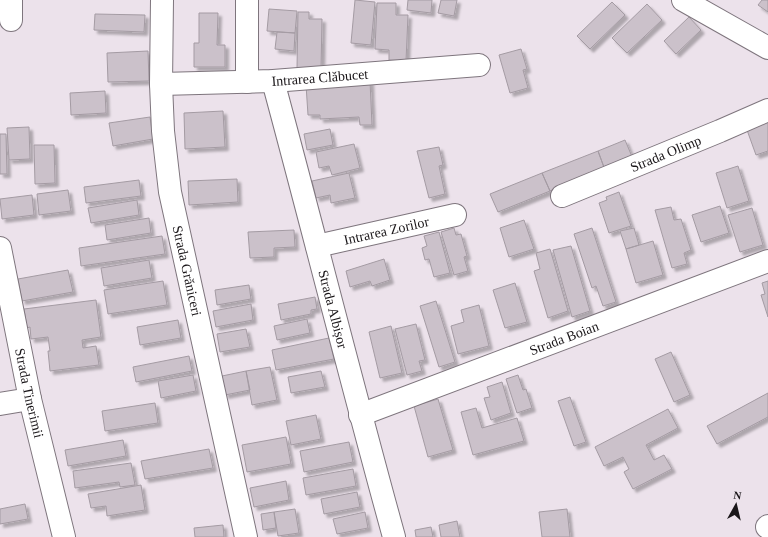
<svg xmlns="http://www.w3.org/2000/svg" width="768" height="537" viewBox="0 0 768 537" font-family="'Times New Roman',serif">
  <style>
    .building { fill: #cbc1ca; stroke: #a49ba3; filter: url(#shadow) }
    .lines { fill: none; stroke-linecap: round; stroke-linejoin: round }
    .minor-casing { stroke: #7e757d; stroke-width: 24 }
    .minor { stroke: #fff; stroke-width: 22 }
    .labels { text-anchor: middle; stroke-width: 4; stroke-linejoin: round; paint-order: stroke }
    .street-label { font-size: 14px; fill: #1a1619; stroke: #ece2eb }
  </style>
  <defs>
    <filter id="shadow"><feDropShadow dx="3.5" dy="3.5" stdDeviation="1" flood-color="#0004"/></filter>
  </defs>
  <rect width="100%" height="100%" fill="#ece2eb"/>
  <path class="building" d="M355,0L375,2L371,45L351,43Z
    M408,0H432L431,13L407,10Z
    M441,0H457L454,16L438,13Z
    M762,0H768V12L758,5Z
    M612,2L625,15L590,49L577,36Z
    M377,3H396V15H408L406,61L389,60V50L375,49Z
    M647,4L662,20L627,53L612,38Z
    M269,9L297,11L295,33L267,31Z
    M298,12H309V19H322L321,69L297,68Z
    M199,13H218L217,45H225V67H194V43H199Z
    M95,14L145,15L144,32L94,30Z
    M689,17L701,30L676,54L664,41Z
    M277,32L295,33L294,51L275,49Z
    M521,49L527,69L523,70L528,88L510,93L499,55Z
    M148,51L149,81L108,82L107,53Z
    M370,81L372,125H360L359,117L320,119V115H308L306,85Z
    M105,91L106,113L71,115L70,93Z
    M223,111L225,147L185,149L184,113Z
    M150,117L153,139L113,146L109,123Z
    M768,122V151L756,155L747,130Z
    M29,127L30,159L9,160L7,128Z
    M330,129L333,145L307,150L304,134Z
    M0,134H6L7,174H0Z
    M625,140L633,159L605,170L598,151Z
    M354,144L360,168L332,175L329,166L319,168L316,152Z
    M34,145H54L55,183L35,184Z
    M439,147L443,165L439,166L445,194L429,198L417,151Z
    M598,151L605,170L550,191L542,173Z
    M738,166L749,201L727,208L716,173Z
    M349,173L355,198L331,203L330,195L316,198L312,181Z
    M542,173L550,191L498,212L490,194Z
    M237,179L238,202L189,205L188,181Z
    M139,180L141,196L86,203L84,187Z
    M68,190L71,211L39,215L37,194Z
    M619,192L631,226L609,233L599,203L607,200L606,197Z
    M32,195L34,215L2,219L0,199Z
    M137,200L139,215L91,223L88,208Z
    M720,206L729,233L701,242L692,215Z
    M671,207L674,220L681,219L691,250L684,253L687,264L672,268L655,210Z
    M752,208L763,245L740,252L728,215Z
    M149,218L151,233L107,240L105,225Z
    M524,220L534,249L509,257L500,228Z
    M454,228L456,235L461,234L467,256L464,257L468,271L454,275L441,232Z
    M592,228L616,302L603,306L596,286L592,288L574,234Z
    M634,228L639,245L626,249L620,231Z
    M294,230L295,247L274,248V257L250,258L248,232Z
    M439,232L450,273L434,277L429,259L425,260L422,248L427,246L424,236Z
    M162,236L165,254L81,266L79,248Z
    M653,241L663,275L636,283L626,249Z
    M571,246L590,311L572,317L553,250Z
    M550,249L568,311L548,318L534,271L540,269L536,253Z
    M384,259L390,280L372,286L370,281L350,287L346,271Z
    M149,260L152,278L104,286L101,268Z
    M68,270L73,292L22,301L18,279Z
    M163,281L167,305L108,314L104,290Z
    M768,281V317L761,295L765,294L762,283Z
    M515,283L527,322L505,328L493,290Z
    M249,285L251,299L217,305L215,290Z
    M315,297L317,309L311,310V314L281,320L278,304Z
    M96,300L101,337L82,340L83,348L96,346L99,365L50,371L48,351H50L48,337L31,339L30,327L27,328L24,309Z
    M436,301L455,362L439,367L420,306Z
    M251,304L253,320L216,327L213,311Z
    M479,305L489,346L458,354L451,326L464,322L461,310Z
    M307,319L310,333L277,340L274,326Z
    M178,320L181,338L140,345L137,327Z
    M416,324L425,360L419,361L422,371L407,375L395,329Z
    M391,326L402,373L380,378L369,332Z
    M246,329L250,347L220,352L217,334Z
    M329,338L334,359L276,370L272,350Z
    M671,352L690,395L674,402L655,359Z
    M189,356L192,371L136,382L133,367Z
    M270,367L277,400L252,405L246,371Z
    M246,371L250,390L225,395L222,376Z
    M321,371L325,387L291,393L288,377Z
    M193,375L196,391L161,398L158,381Z
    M518,375L523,390L526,389L532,408L517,413L506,379Z
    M502,382L511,413L491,420L484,398L490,397L487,387Z
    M768,393V417L717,444L707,426Z
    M570,397L586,442L574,446L558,401Z
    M438,399L453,450L428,457L414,406Z
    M155,403L158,423L105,431L102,411Z
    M476,408L482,428L517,418L524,441L473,455L461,412Z
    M668,409L678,428L646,445L654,460L664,455L672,469L633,489L624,472L629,469L623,457L604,466L595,447Z
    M316,415L321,439L291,445L286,421Z
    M286,437L291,464L247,472L242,445Z
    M123,440L126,456L68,466L65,450Z
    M349,442L353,462L304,472L300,451Z
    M209,449L213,468L145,479L141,461Z
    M131,463L135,485L120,487L119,482L75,488L73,471Z
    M353,469L356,486L306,495L303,478Z
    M286,481L289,500L254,507L250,488Z
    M141,485L145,510L107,516L106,506L91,508L88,494Z
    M357,492L360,507L324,514L321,499Z
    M25,504L28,519L0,524V509Z
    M295,509L299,533L278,536L274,512Z
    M567,509L570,537H542L539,512Z
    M274,512L276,528L263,530L261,514Z
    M365,512L368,528L337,534L333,519Z
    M457,521L460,537H441L439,525Z
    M223,525L224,537H195L194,528Z
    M431,527L433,537H416L415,530Z"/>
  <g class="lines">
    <defs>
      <g id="minor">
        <path d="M11,0V20"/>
        <path id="s1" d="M162,0L161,84L163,131L170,192L246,537"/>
        <path d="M247,0V82"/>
        <path d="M683,0L768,48"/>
        <path id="s2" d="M273,81C314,233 352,385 394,537"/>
        <path id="s3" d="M161,84L273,81L479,65"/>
        <path id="s4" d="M562,196L720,131L768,110"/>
        <path id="s5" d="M317,246L455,215"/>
        <path id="s6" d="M0,248L30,399L64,537"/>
        <path d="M0,404L30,399"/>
        <path id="s7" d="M360,415L768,261"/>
        <path d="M767,527L768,526"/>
      </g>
    </defs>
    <use href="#minor" class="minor-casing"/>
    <use href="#minor" class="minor"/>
  </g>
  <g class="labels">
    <g class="street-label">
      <text dy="5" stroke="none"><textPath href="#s3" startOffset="159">Intrarea Clăbucet</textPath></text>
      <text dy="5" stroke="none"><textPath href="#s4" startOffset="112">Strada Olimp</textPath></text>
      <text dy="5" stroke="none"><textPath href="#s5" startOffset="71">Intrarea Zorilor</textPath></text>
      <text dy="5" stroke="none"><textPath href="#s1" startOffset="273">Strada Grăniceri</textPath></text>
      <text dy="5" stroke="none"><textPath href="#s2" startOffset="236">Strada Albișor</textPath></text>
      <text dy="5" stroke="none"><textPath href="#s7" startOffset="218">Strada Boian</textPath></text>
      <text dy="5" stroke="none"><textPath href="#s6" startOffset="148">Strada Tinerimii</textPath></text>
    </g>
  </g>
  <g transform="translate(736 505) rotate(8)" stroke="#ece2eb" stroke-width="3" paint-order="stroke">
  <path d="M0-3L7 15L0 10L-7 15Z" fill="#1a1619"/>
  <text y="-6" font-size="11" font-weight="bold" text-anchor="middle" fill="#1a1619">N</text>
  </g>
</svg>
